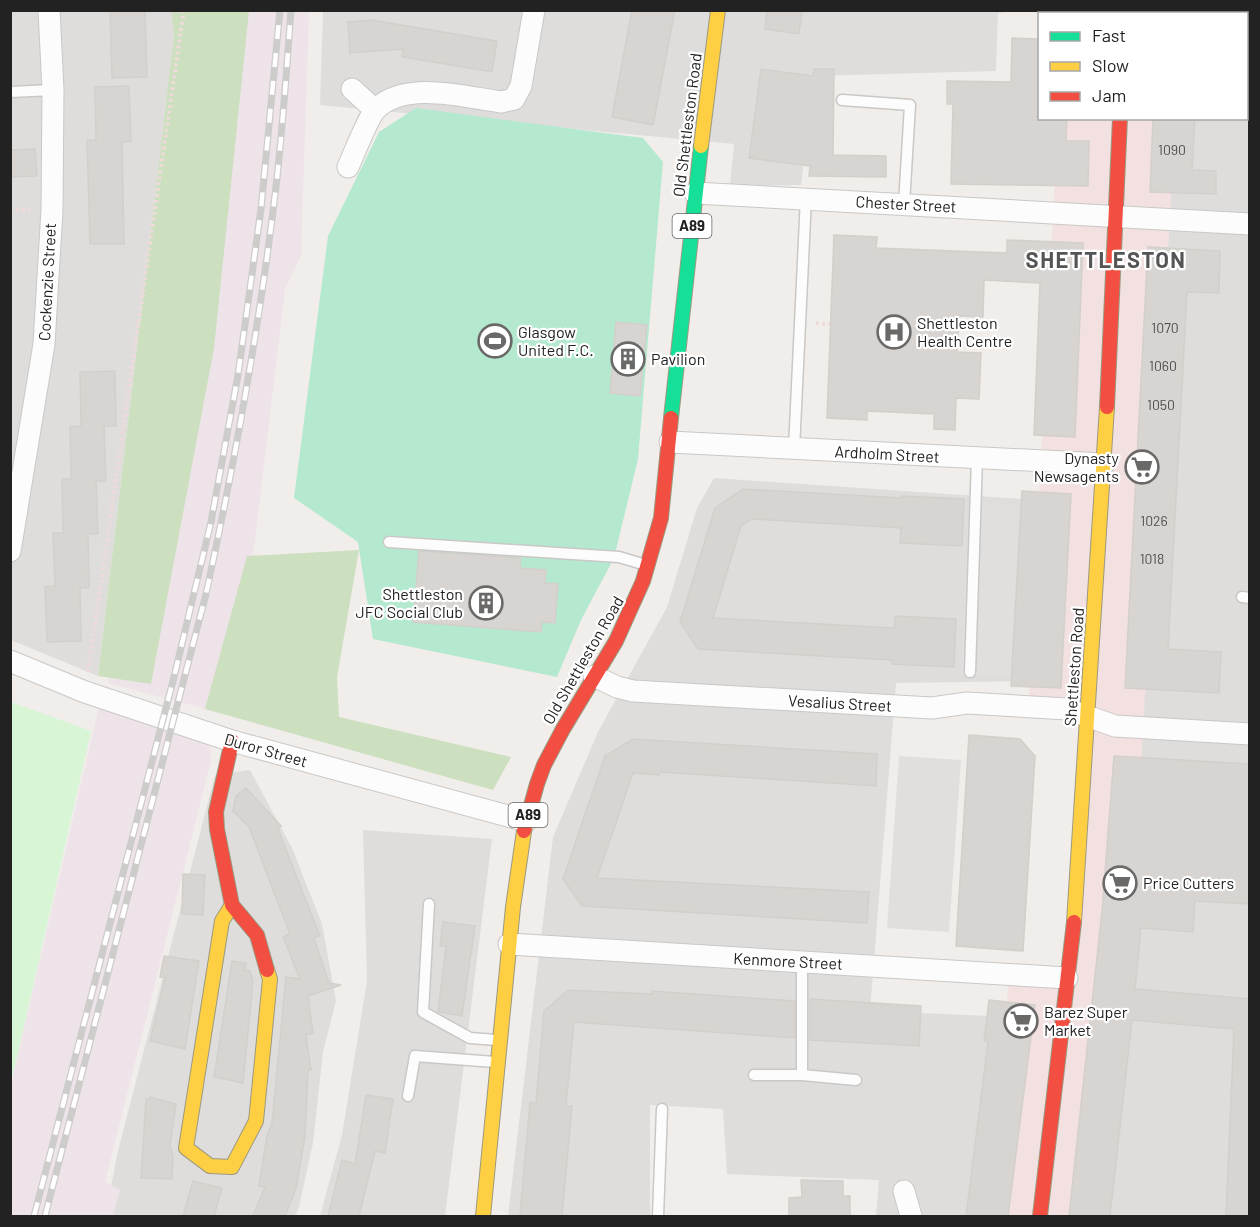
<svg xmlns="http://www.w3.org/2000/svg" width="1260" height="1227" viewBox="0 0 1260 1227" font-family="Barlow,sans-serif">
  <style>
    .residential { fill: #dfdddc }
    .commercial { fill: #f2e1e0 }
    .industrial { fill: #eee3e9 }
    .forest { fill: #ccdfbf }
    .park { fill: #d8f6d6 }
    .pitch { fill: #b4e9d0 }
    .parking { fill: #e0dfde }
    .building { fill: #d7d4d1; stroke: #d3cfcb; stroke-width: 1.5 }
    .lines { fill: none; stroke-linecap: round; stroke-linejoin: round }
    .lane-casing { stroke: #c9c8c6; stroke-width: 13 }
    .street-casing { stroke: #c9c8c6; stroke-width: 23 }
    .fast-casing { stroke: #9b9a80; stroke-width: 16 }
    .slow-casing { stroke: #9b9a80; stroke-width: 16 }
    .jam-casing { stroke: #9b9a80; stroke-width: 16 }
    .path { stroke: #eddbda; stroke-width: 4; stroke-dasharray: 3 3; stroke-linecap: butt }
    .lane { stroke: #fdfcfc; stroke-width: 10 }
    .street { stroke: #fdfcfc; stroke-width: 21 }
    .fast { stroke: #16e098; stroke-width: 14 }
    .slow { stroke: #ffcf43; stroke-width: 14 }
    .jam { stroke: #f24e42; stroke-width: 14 }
    .rail-casing { stroke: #cccccb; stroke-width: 7 }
    .rail { stroke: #fff; stroke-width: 4.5; stroke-dasharray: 14; stroke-linecap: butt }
    .labels { text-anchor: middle; stroke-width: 4.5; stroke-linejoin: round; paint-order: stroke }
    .number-label { font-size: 14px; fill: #4f4e4e }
    .shield { fill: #fff; stroke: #646464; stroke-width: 1.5 }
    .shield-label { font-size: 15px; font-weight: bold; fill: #222 }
    .street-label { font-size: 16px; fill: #222; stroke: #fff }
    .poi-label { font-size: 16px; fill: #222; stroke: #fff; text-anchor: start }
    .district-label { font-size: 22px; font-weight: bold; letter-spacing: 1.5px; fill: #555; stroke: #fff }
  </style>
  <rect width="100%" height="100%" fill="#f0edea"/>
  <path class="residential" d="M1179,10L1249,11V27L1247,26L1246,14H1179Z
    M10,11H171L174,35L98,676L11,640Z
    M323,11H1014L998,13L996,71L814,76L801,185L730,186L734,144L320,105Z
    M1247,105H1249V1216H1092L1166,119L1246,118Z
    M714,478L1049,501L1036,681L896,683L870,1011L1016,1017L993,1216H876L879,1180L727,1174L723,1109L650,1105V1216H508L553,837L598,732L667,607L697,508Z
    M250,770L292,848L322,924L336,1001L323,1052L313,1143L299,1207L295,1216H105L118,1151L215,775Z
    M363,830L492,839L445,1216H320L342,1135L367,981Z"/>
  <path class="commercial" d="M1058,119H1175L1141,771L1097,1216H982L1009,983L1072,985L1094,700L1029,698Z"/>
  <path class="industrial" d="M230,11H309L301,255L285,289L254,548L214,711L108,683L157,434Z
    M99,707L207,744L211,750V760L105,1182L120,1190L113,1216H11V1085Z"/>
  <path class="forest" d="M171,11H249L214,348L151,684L98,676L174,35Z
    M359,550L337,677L339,717L511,757L493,790L205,709L247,556Z"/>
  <path class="park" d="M11,702L91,731L11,1083L10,702Z"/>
  <path class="pitch" d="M416,108L643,138L663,162L638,459L614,558L581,620L557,677L373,639L358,542L294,498L328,236L379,132Z"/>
  <path class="parking" d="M969,502L1019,505L1011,677L961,675Z
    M899,756L961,760L949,932L887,928Z"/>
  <path class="building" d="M110,10H145L147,77L112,78Z
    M632,10H675L653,125L612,117Z
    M767,10H802L799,34L765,29Z
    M372,20L497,41L492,72L402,57L403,49L350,53L348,22Z
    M1012,38L1040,39V118H1067L1066,141H1089L1088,186L951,184L953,104H947V81L1011,82Z
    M761,69L813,76L814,69H834L833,155L886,156V177L809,176L810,166L749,158Z
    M129,86L131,142H122L124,244H90L87,140H96L95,87Z
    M1153,118H1195L1192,170L1216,171V194L1150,192Z
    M35,149L37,176L10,177V150Z
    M834,235L877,237L876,248L1007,253V240L1083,243L1075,437L1034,435L1040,283L984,280L983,317L959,316L957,352L981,353L979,399L956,398L955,430L934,429V414L867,411V420L827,418Z
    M1148,247L1220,251L1219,293L1187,292L1168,649L1221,652L1219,693L1125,688Z
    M616,322L647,325L640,396L610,393Z
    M115,371L116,426H104L106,481H96L98,534H88L89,588H80L81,641L47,642L45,587L55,586L53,533H63L62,479H71L70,427L81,426L80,372Z
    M743,489L902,498V496L964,499L962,546L900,543L901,528L752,519L741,526L713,618L894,628L895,616L956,619L954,667L892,664V660L698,649L680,622L715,508Z
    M1022,491L1071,494L1061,688L1011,686Z
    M419,551L521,558L520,568L546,570L545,583L558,584L555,623L542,622L541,632L413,622Z
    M969,735L1020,739L1035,756L1023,951L956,946Z
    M633,739L877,754L876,786L660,772L659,775L633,773L597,878L869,892L867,923L582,906L563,879L605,756Z
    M1114,756L1250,764V904L1195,901L1193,932L1141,928L1135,989L1250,999V1216H1226L1234,1029L1132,1020L1110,1216H1069L1102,911Z
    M246,788L281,826L278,829L320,936L314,938L329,983L341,985L308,996L313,1033L306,1035L311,1070H308L305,1136L296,1189L285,1216H253L265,1187L259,1186L267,1136L272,1123L286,977L300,979L283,937L290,934L249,827L233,811L236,796Z
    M183,874L205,875L203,915L182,914Z
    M443,922L475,926L462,1016L438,1012L446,946H440Z
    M164,956L199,961L185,1049L150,1041L165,978L160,977Z
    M232,961L246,963L245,970L250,971L253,981L243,1083L214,1077Z
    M568,990L652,994V991L795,1001V1038L574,1022L566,1106H572L562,1216H520L530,1102L536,1103L544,1011Z
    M810,999L921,1006L919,1046L810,1040Z
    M989,1000L1035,1005L1008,1216H966L988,1042L984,1041Z
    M366,1095L393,1099L385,1153L375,1151L359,1216H328L342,1160L355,1164Z
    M150,1097L176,1104L170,1145L173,1157L172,1179L141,1178L146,1099L150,1100Z
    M801,1180L843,1181V1196H850V1216H789V1198L802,1197Z
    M193,1181L222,1188L214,1216H183Z"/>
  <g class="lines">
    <defs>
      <path id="lane" d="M10,92L53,90
        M842,100L910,105L904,204
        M794,449L806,198
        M389,542L619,557L646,565
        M1242,597L1250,598
        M970,672L977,458
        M429,904L423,1012L470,1038L497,1040
        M802,961V1075L856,1080
        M754,1075H802
        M408,1096L415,1056L495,1062
        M658,1216L662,1109"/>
      <path id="street" d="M352,89L375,110
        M348,167C354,154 368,117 376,109C406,80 464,97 501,102L514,99L521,86L534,10
        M695,193L1250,224
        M670,442L1104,464
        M10,551L44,344L52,210L53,90L49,10
        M10,661L85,692L232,741L526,821
        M594,676L617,687L633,691L932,708L967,703L1067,709L1115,726L1250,734
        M509,944L1067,978
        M904,1191L911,1216"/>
      <path id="fast" d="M671,418L701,146"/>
      <path id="slow" d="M701,146L718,10
        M232,905L222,921L186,1148L210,1166L232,1167L256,1121L270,979L267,970
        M1074,922L1107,407
        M483,1216L513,907L524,831"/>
      <path id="jam" d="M1125,10V14
        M1107,407L1120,118
        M232,741L216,812L217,829L232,905L257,935L267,970
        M524,831L537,784L544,765L563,729L616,641L643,581L661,518L671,418
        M1040,1216L1074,922"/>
    </defs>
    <use href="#lane" class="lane-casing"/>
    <use href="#street" class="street-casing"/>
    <use href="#fast" class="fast-casing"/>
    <use href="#slow" class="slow-casing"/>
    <use href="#jam" class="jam-casing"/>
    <path class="path" d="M10,210H30
      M816,323L830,324
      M88,672L183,16L181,10"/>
    <use href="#lane" class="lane"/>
    <use href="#street" class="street"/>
    <use href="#fast" class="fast"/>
    <use href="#slow" class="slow"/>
    <use href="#jam" class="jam"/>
    <defs>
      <path id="rail" d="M34,1216L174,677L211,522L238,375L261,209L280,10
        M45,1216L206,594C236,456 261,318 277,178C283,122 287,66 291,10"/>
    </defs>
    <use href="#rail" class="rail-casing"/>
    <use href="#rail" class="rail"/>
  </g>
  <defs>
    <symbol id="hospital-ring" viewBox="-11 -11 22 22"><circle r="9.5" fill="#fff" stroke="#6a6968" stroke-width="1.5"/><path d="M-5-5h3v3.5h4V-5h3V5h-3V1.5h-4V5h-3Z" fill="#6a6968"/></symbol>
    <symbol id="stadium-ring" viewBox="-11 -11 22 22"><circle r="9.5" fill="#fff" stroke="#6a6968" stroke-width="1.5"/><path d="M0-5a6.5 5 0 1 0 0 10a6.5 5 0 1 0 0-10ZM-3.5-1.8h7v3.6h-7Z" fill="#6a6968"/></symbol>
    <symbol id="building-ring" viewBox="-11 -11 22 22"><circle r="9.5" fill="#fff" stroke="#6a6968" stroke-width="1.5"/><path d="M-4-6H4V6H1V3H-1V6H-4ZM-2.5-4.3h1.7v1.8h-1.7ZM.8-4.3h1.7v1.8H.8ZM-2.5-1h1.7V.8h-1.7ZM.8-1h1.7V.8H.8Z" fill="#6a6968"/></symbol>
    <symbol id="supermarket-ring" viewBox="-11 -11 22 22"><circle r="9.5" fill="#fff" stroke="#6a6968" stroke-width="1.5"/><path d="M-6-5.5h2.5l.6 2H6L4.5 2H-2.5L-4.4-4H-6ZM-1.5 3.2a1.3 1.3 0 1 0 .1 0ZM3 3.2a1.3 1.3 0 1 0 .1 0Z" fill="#6a6968"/></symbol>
  </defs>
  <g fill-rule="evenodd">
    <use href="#hospital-ring" x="875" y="313" width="38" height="38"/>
    <use href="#stadium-ring" x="476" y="322" width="38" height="38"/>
    <use href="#building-ring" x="609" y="340" width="38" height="38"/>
    <use href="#supermarket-ring" x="1123" y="448" width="38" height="38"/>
    <use href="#building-ring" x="467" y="584" width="38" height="38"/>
    <use href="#supermarket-ring" x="1101" y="864" width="38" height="38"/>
    <use href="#supermarket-ring" x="1002" y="1002" width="38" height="38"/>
  </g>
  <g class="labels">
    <g class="number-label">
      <text x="1172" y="155">1090</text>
      <text x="1165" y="333">1070</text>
      <text x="1163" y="371">1060</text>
      <text x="1161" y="410">1050</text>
      <text x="1154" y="526">1026</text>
      <text x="1152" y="564">1018</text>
    </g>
    <g class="shield">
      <rect x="672.5" y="214" width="39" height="24" rx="4.5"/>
      <rect x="508.5" y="803" width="39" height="24" rx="4.5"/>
    </g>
    <g class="shield-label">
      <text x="692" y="231">A89</text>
      <text x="528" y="820">A89</text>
    </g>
    <g class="street-label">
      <text transform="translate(687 125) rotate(-83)" y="6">Old Shettleston Road</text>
      <text transform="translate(906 204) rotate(3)" y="6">Chester Street</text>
      <text transform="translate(47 282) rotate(-87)" y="6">Cockenzie Street</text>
      <text transform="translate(887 454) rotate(3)" y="6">Ardholm Street</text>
      <text transform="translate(583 660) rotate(-60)" y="6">Old Shettleston Road</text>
      <text transform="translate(1074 667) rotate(-86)" y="6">Shettleston Road</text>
      <text transform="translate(840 703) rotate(3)" y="6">Vesalius Street</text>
      <text transform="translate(266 750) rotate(16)" y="6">Duror Street</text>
      <text transform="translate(788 961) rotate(3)" y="6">Kenmore Street</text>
    </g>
    <g class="poi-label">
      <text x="917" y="329">Shettleston<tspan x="917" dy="18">Health Centre</tspan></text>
      <text x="518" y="338">Glasgow<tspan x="518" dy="18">United F.C.</tspan></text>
      <text x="651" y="365">Pavilion</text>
      <text x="1119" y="464" text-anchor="end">Dynasty<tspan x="1119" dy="18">Newsagents</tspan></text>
      <text x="463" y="600" text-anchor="end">Shettleston<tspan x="463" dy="18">JFC Social Club</tspan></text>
      <text x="1143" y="889">Price Cutters</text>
      <text x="1044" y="1018">Barez Super<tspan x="1044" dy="18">Market</tspan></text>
    </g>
    <g class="district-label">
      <text x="1106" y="268">SHETTLESTON</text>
    </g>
  </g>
  <rect width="1260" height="1227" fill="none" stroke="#222222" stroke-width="24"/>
  <rect x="1038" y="12" width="210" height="108" fill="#ffffff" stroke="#a7a7a7" stroke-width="1.5"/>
  <rect x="1050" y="32" width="30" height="9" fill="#16e098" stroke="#a7a7a7" stroke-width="1.5"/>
  <text x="1092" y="42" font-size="18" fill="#222222">Fast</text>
  <rect x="1050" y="62" width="30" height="9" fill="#ffcf43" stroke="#a7a7a7" stroke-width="1.5"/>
  <text x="1092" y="72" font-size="18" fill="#222222">Slow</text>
  <rect x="1050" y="92" width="30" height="9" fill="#f24e42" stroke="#a7a7a7" stroke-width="1.5"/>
  <text x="1092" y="102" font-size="18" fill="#222222">Jam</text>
</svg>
